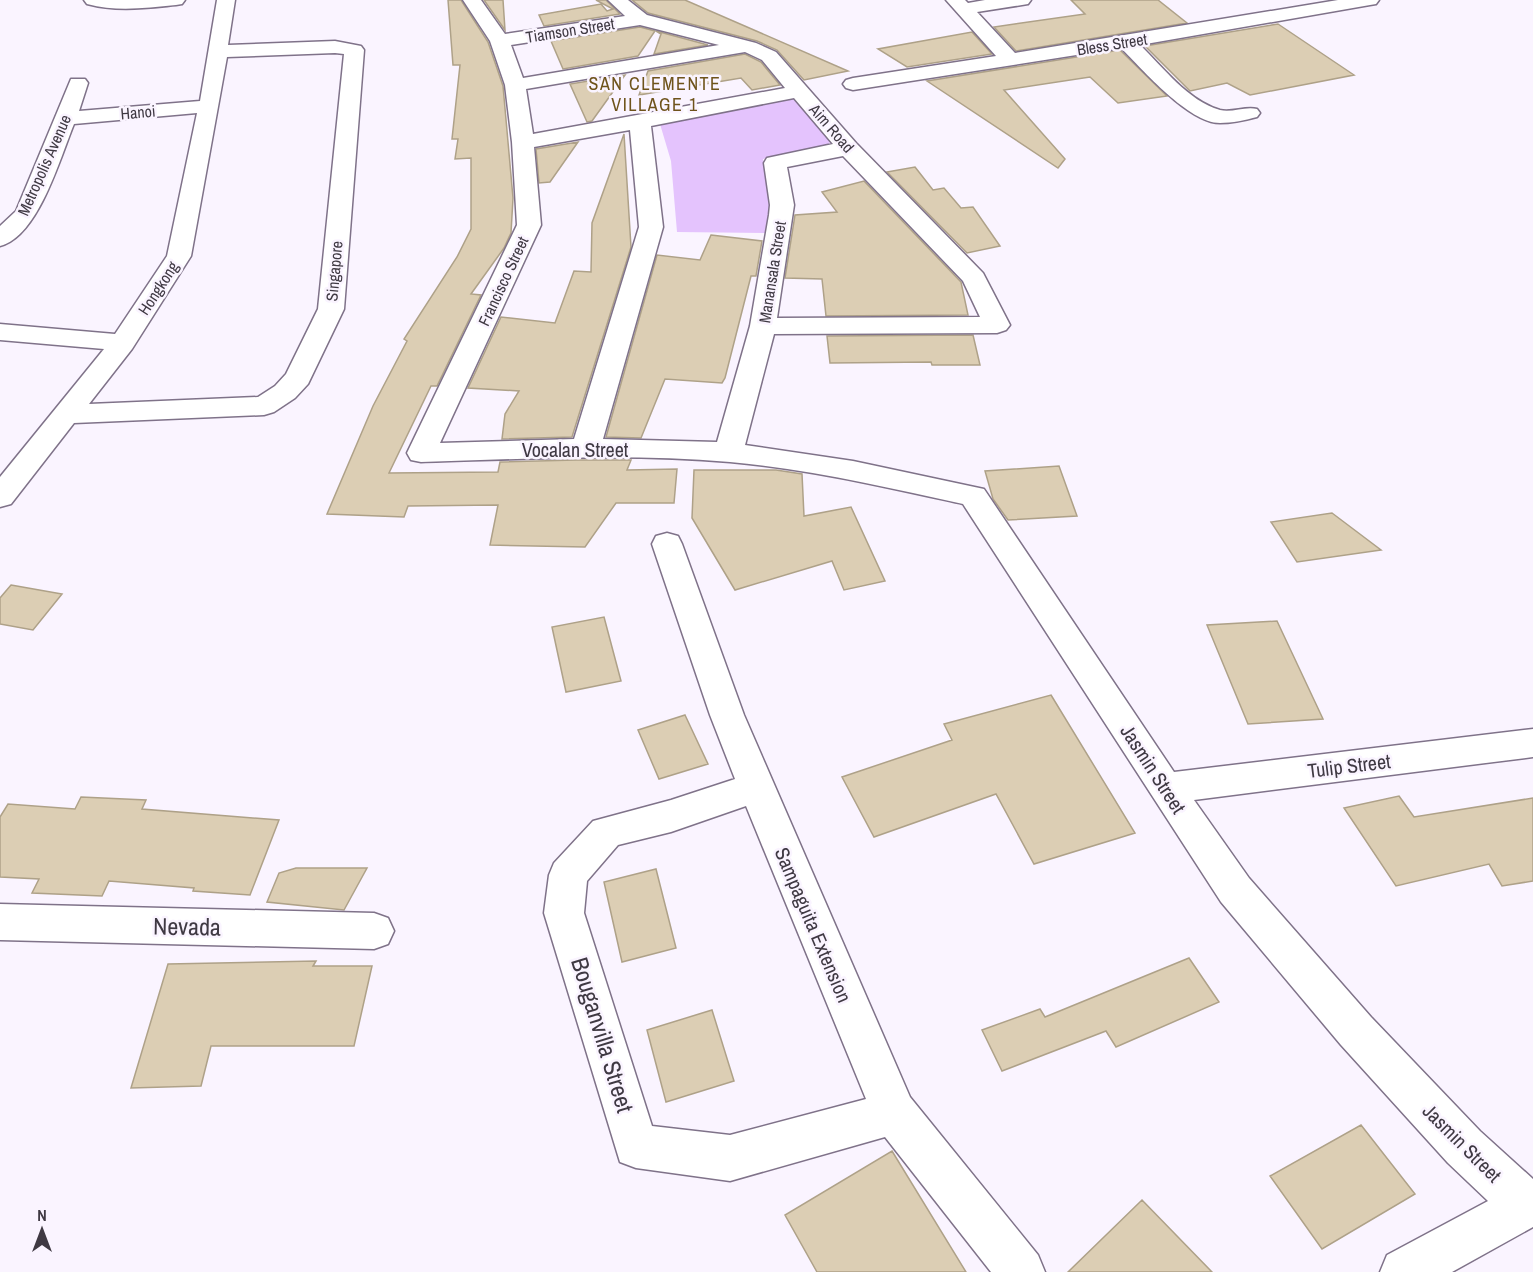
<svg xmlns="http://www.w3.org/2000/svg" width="1533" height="1272" viewBox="0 0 1533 1272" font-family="'Archivo Narrow',sans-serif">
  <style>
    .green { fill: #e4c3fd }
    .building { fill: #dcceb4; stroke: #aea188; stroke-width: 1.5 }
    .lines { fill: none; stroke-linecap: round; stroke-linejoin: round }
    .minor-casing { stroke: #7f7289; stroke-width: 3 }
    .minor { fill: #fff; fill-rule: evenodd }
    .labels { text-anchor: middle; stroke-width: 5; stroke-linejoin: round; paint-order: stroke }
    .far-street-label { font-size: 16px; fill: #3f3943; stroke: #faf4ff }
    .far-neighbourhood-label { font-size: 18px; letter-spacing: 1.5px; fill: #6e531b; stroke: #faf4ff }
    .street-label { font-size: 20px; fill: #3f3943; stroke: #faf4ff }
    .near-street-label { font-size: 24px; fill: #3f3943; stroke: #faf4ff }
  </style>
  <rect width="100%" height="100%" fill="#faf4ff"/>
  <path class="green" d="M791,96L830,139L829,146L763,159L772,205V233L677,232L671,161L660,124Z"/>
  <path class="building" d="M448,0H461L488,42L503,86L513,198L511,233L504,248L471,294L481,295L437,386H431L389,473L498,472L500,462L576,460H631L627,470L677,469L674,503H616L585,547L490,545L498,505L408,506L404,517L327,514L373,406L407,341L404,339L457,257L471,229V158L455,159L458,139H452L460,65H453Z
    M484,0H503L505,30Z
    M596,0H606L620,14L544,26L539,15L601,4L607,11L613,9Z
    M632,0H685L848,71L804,80L777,50L757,41L648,13Z
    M1071,0H1158L1187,23L1016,51L994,27L1085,14Z
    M1278,24L1354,75L1250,95L1227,83L1190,91L1145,46Z
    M640,27L655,31L638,56L563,69L551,41Z
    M656,31L708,45L654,54L661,34Z
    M972,32L992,54L907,67L878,49Z
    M1120,50L1167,96L1118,103L1090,77L1004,90L1065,159L1058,168L927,81Z
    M745,54L761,62L780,85L752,90L741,78L639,95L648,71Z
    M625,75L592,121L587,122L570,84Z
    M624,134L631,247L572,437L502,439L505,414L519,391L468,388L501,317L555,323L574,271L591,272L592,223Z
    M578,142L550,182L539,183L536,149Z
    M915,167L933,190L944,188L961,208L973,207L1000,246L967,253L887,172Z
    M864,181L961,282L968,315L826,316L822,279L785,278L795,215L837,212L822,192Z
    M711,235L762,241L756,276H751L725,378L722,383L665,379L641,438L606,437L657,255L700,260Z
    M973,335L980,365H932L931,362L830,363L827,336Z
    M1059,466L1077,516L1008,520L993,499L985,471Z
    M694,470H776L802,474L804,516L851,507L885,581L844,590L832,561L735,590L692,518Z
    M1332,513L1381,550L1297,562L1271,522Z
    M11,585L62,594L33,630L0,624V598Z
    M604,617L621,681L566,692L552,627Z
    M1277,621L1323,719L1248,724L1207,625Z
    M1051,695L1135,833L1034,864L996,794L874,837L842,777L952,740L944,724Z
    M685,715L708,764L659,779L638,730Z
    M1399,796L1414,817L1533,798V881L1502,886L1489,864L1396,886L1344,808Z
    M81,797L146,800L142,809L279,820L250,895L193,891L194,888L109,881L102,896L32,893L39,879L0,877V817L8,804L75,809Z
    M296,868H367L344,910L267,902L279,873Z
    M656,869L676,948L622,962L604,882Z
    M1189,958L1219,1002L1116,1047L1106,1031L1002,1071L982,1030L1040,1009L1045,1017Z
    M316,961L313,966H372L354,1046H211L201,1086L131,1088L168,964Z
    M712,1010L734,1081L666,1102L647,1030Z
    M1361,1125L1415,1194L1322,1249L1270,1176Z
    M892,1151L966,1272H817L785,1215Z
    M1142,1200L1212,1272H1068Z"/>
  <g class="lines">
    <defs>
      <path id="minor" d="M84,0H185L182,4L176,5C145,8 117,12 87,4Z
        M217,0H235L228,45L335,41L361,46L364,50L344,309L308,384L295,398L274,412L264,415L74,423L11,504L0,507V477L104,349L0,340V324L115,334L167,256L197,113L74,124C60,158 38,237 0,246V226L16,211L71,79H85L88,83L79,111L200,101ZM335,53L344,54L318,309L286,374L275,386L258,397L89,404L132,349L191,256L227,57Z
        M463,0H481L505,34L625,16L608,0H628L647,15L756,43L776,52L856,143L983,273L1010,325L1006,330L997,333L774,334L745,445L853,461L984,489L1174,772L1533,729V757L1194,800L1249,878L1371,1017L1480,1131L1533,1179V1227L1452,1272H1380L1387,1255L1488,1201L1448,1163L1341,1045L1221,902L963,504C886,487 809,469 730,462C627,453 524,459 421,462L411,460L407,453L517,225L512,142L505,85L490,41ZM640,25L719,45L523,78L511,45ZM745,52L762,60L785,88L533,134L526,89ZM794,98L833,144L767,158L764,163L770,205L769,215L750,326L717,442L603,439L663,227L651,126ZM630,130L639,227L574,439L440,443L541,225L534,147ZM843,156L963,281L980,317L777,318L794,205L787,167Z
        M946,0H965L968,3L985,0H1031L1028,4L1022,5L977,12L1015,53L1338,0H1379L1376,4L1370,5L1140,45C1163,67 1188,101 1220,110C1232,113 1245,106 1257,109L1260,113L1257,117C1246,120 1232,123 1220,123C1189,123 1143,70 1121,48L853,90L846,88L843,84L846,80L853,78L996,56Z
        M667,533L678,536L682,544L744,715L910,1097L1038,1255L1045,1272H991L885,1137L730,1181L636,1168L620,1162L544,913L549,875L554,863L593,821L671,800L735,779L710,715L652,544L656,536ZM746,806L866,1099L730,1135L652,1126L584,913L587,881L618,845L671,832Z
        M0,904L374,913L388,918L394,931L388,944L374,949L0,940Z"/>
    </defs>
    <use href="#minor" class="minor-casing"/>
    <use href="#minor" class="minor"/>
  </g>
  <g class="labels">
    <g class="far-street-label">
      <text transform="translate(570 30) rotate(-9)" y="6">Tiamson Street</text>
      <text transform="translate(1112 44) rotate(-9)" y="6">Bless Street</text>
      <text transform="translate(138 112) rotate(-5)" y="6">Hanoi</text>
      <text transform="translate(832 128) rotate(49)" y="6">Aim Road</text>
      <text transform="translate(44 165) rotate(-66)" y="6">Metropolis Avenue</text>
      <text transform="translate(334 271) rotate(-85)" y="6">Singapore</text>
      <text transform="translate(772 272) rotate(-81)" y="6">Manansala Street</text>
      <text transform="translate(503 281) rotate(-65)" y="6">Francisco Street</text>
      <text transform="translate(158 288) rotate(-57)" y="6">Hongkong</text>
    </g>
    <g class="far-neighbourhood-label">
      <text x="655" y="90">SAN CLEMENTE<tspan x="655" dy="21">VILLAGE 1</tspan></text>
    </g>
    <g class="street-label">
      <text x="575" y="457">Vocalan Street</text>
      <text transform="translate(1349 766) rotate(-7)" y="7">Tulip Street</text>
      <text transform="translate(1153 769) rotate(57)" y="7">Jasmin Street</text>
      <text transform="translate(813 925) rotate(67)" y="7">Sampaguita Extension</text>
      <text transform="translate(1462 1143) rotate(45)" y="7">Jasmin Street</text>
    </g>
    <g class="near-street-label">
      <text transform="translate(187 927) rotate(1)" y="8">Nevada</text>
      <text transform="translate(602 1035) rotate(73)" y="8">Bouganvilla Street</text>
    </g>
  </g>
  <g transform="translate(42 1230)" stroke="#faf4ff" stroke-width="4.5" paint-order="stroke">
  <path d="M0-4.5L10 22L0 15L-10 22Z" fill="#3f3943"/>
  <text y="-9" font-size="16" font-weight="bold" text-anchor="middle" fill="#3f3943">N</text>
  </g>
</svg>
